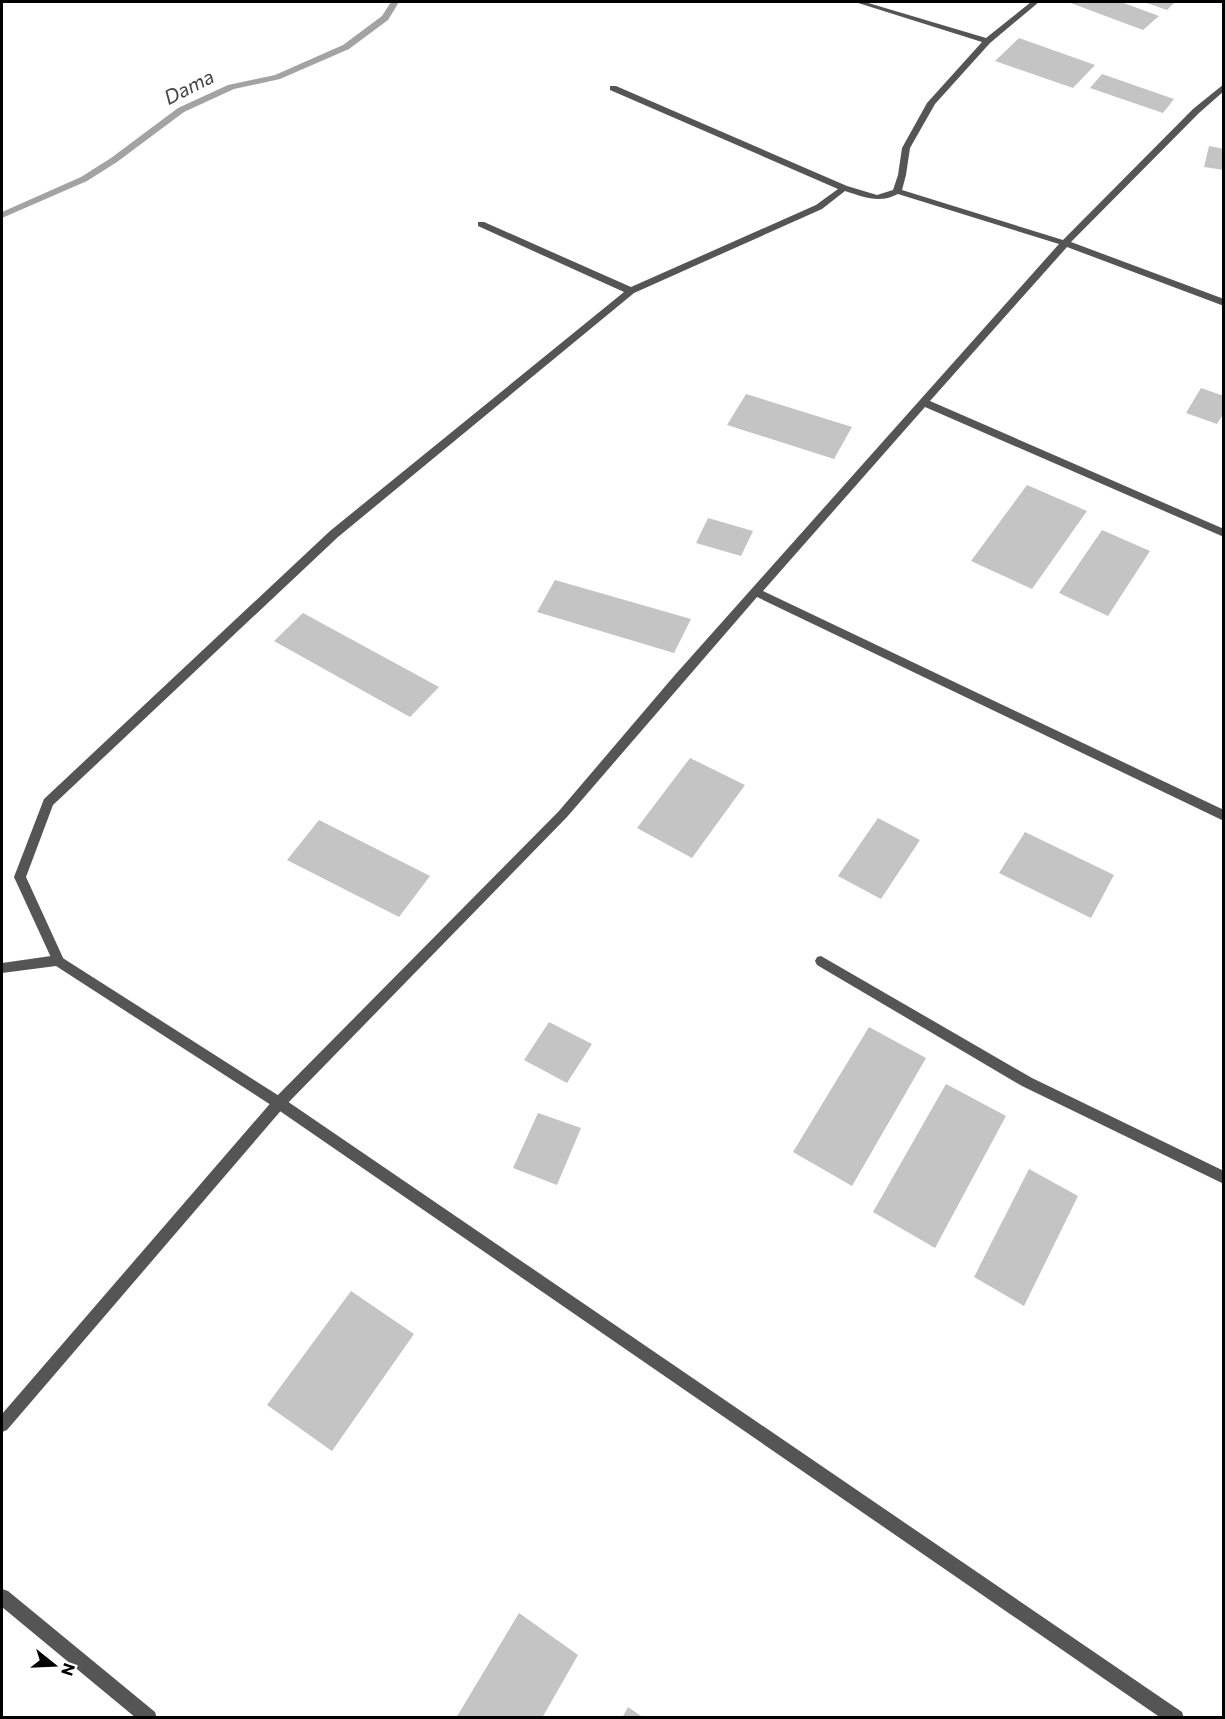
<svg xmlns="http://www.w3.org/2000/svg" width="1225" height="1719" viewBox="0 0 1225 1719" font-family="Commissioner,sans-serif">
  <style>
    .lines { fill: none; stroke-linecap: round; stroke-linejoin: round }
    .stream { fill: #a3a3a3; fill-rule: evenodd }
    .building { fill: #c4c4c4 }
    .minor { fill: #555; fill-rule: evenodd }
    .tertiary { fill: #555; fill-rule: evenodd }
    .labels { text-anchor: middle; stroke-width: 5; stroke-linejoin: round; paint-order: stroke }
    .far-water-label { font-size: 20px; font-style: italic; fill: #444; stroke: #fff }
  </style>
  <rect width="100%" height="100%" fill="#fff"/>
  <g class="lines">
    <path class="stream" d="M391,2H399L388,20L349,49L280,79L234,89L184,112L117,162L87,181L2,218V212L81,177L111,158L178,108L228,85L275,75L343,45L382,16Z"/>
  </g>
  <path class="building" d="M1068,2H1121L1159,16L1143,30Z
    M1144,2H1175L1167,10Z
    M1019,38L1095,65L1073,88L995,61Z
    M1102,74L1174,99L1163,113L1090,88Z
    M1209,146L1224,149V170L1204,167Z
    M1201,388L1224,396V413L1217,424L1186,413Z
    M746,394L852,427L834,459L727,425Z
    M1027,485L1087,511L1032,589L971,561Z
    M708,518L753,531L741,556L696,543Z
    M1102,530L1150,551L1108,616L1059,593Z
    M555,580L691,619L674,653L537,612Z
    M303,613L439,687L410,717L274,641Z
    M690,758L745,785L692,858L637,828Z
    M878,818L920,840L881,899L838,876Z
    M319,820L430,876L399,917L287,860Z
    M1025,832L1114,875L1091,918L999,873Z
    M549,1022L592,1044L567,1083L524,1060Z
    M869,1027L926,1058L852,1186L793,1152Z
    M946,1084L1006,1116L935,1248L873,1212Z
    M538,1113L581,1128L557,1185L513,1168Z
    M1029,1169L1078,1196L1024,1306L974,1277Z
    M351,1291L414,1334L332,1451L267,1405Z
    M519,1613L578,1655L542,1718H456Z
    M628,1707L644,1718H622Z"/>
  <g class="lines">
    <path class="minor" d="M855,2H865L986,38L1031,2H1039L990,43L935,104L910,148L906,175L902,190L1063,240L1193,109L1224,84V91L1199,113L1071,242L1224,299V306L1067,247L930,401L1224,529V537L925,407L763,591L1224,810V821L757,597L567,817L284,1107L7,1430L2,1432V1414L274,1099L559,811L674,676L1059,244L898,194C879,204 864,197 845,191L822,209L634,293L338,537L53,805L26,877L64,960L62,964L58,965L54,964L14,877L44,799L330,531L624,292L478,226V222H484L631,287L816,205L838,189L610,90V86H616L847,186L877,195L893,190L898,175L902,148L927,103L982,42Z
      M821,956L1032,1078L1224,1171V1184L1022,1086L817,965L815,961L817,957Z
      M2,1589L8,1591L155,1712L157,1718H136L2,1607Z"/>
    <path class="tertiary" d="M58,955L284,1099L1182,1712L1184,1718H1161L274,1107L56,966L2,973V963Z"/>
  </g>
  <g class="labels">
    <g class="far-water-label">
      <text transform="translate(189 87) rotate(-27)" y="7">Dama</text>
    </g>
  </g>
  <rect width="1225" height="1719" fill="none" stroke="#000000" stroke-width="6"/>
  <g transform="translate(54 1665) rotate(108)" stroke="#ffffff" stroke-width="4.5" paint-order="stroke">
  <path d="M0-4.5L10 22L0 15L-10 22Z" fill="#000000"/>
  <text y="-9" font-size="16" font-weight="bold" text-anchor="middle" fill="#000000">N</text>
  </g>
</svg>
